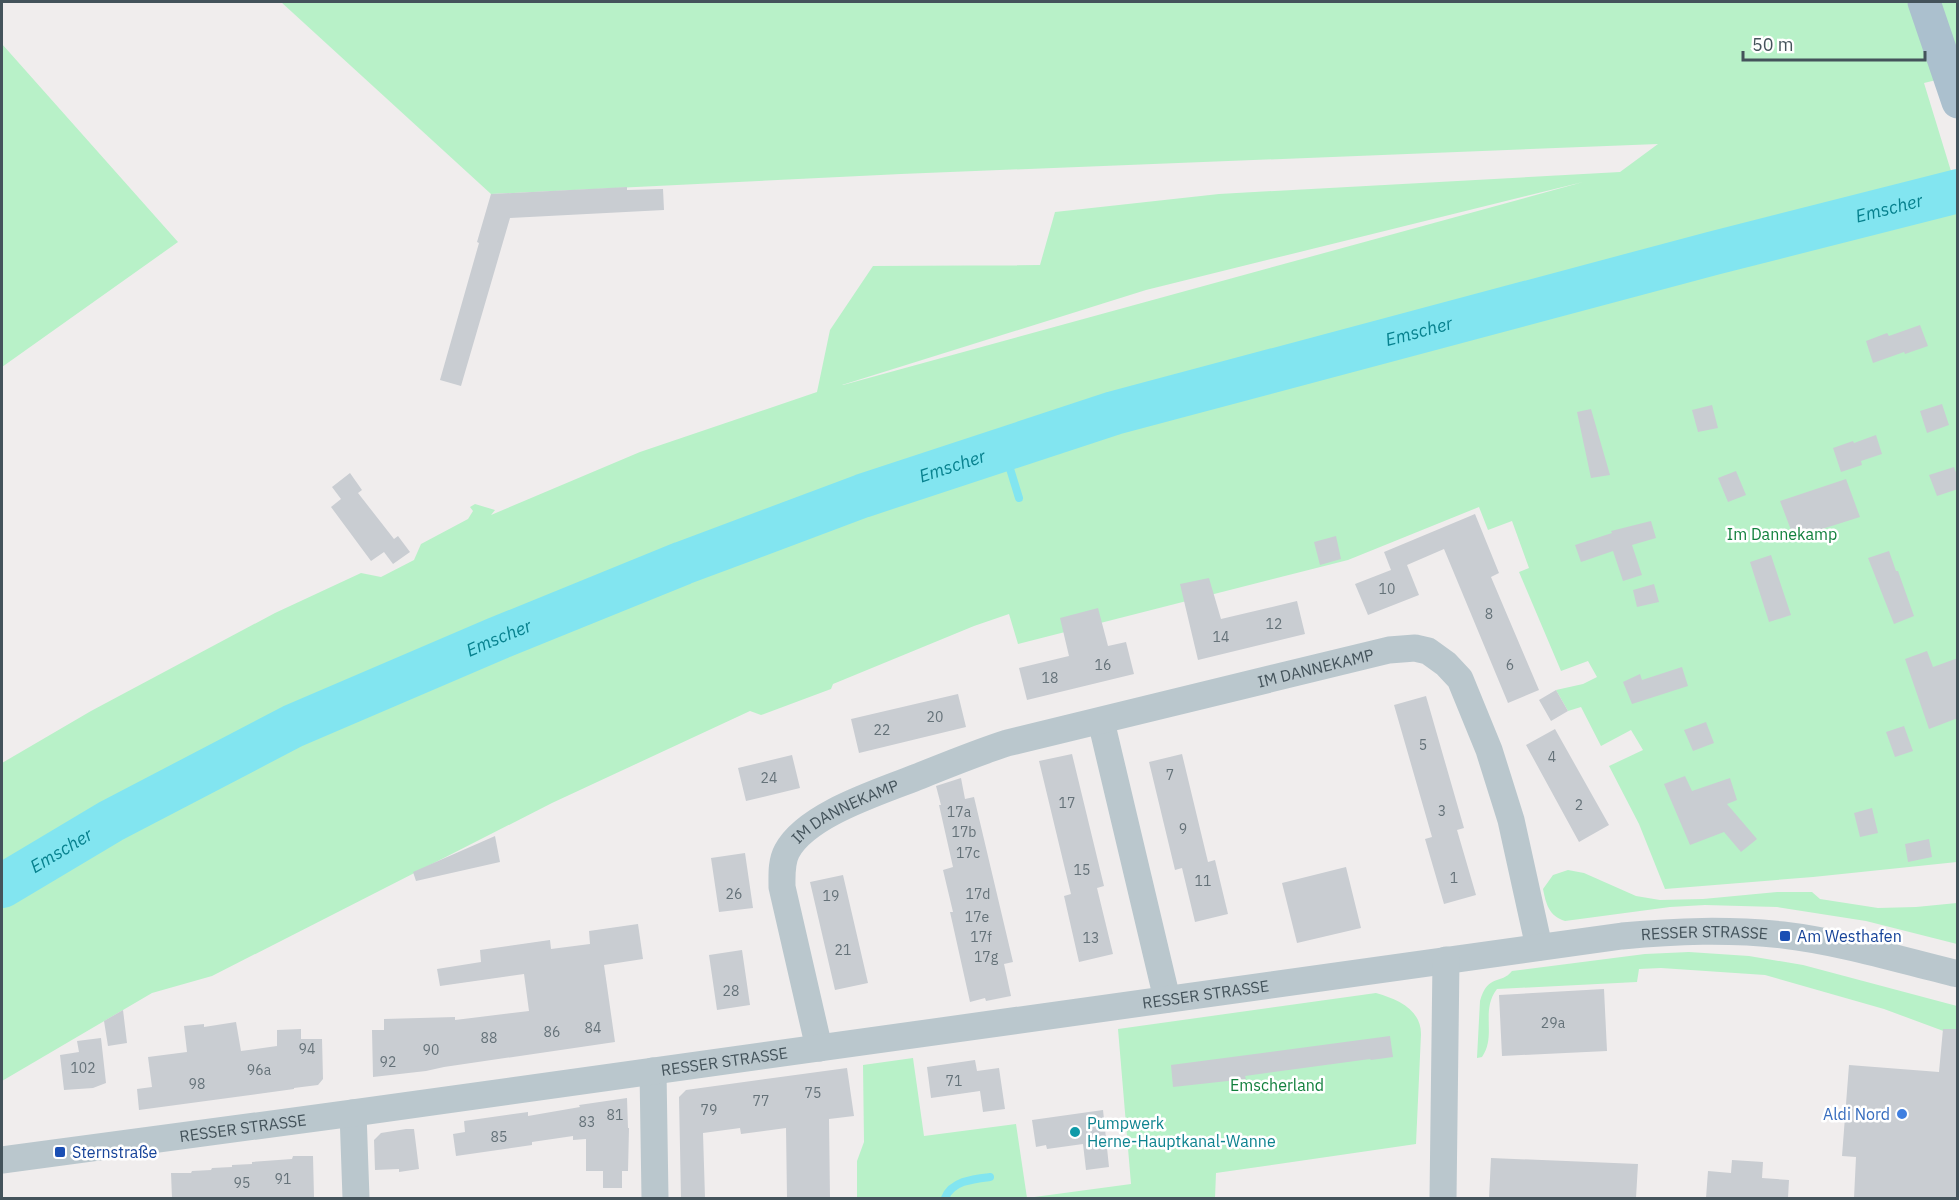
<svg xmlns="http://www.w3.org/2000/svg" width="1959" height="1200" viewBox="0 0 1959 1200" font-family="'IBM Plex Sans',sans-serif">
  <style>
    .green { fill: #b8f1c8; fill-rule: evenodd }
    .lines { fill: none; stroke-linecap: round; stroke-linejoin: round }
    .stream { stroke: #82e5f0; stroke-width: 8 }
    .river { stroke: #82e5f0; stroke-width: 44 }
    .building { fill: #c9cdd2 }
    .minor { stroke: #bac7cd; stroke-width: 27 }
    .major { stroke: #abc0ce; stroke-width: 33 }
    .transit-dot { fill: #1a4fb4; stroke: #fff; stroke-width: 2 }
    .shop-dot { fill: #3f7fe0; stroke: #fff; stroke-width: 2 }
    .culture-dot { fill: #0f9aa8; stroke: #fff; stroke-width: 2 }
    .labels { text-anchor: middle; stroke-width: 5; stroke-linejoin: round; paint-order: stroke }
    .number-label { font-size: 14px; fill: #657279 }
    .park-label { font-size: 16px; fill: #12803d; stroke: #fff }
    .street-label { font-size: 16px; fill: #44535b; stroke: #fff }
    .transit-label { font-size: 16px; fill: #164399; stroke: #fff; text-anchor: start }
    .shop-label { font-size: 16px; fill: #366cbe; stroke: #fff; text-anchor: end }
    .culture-label { font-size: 16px; fill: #0d838f; stroke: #fff; text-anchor: start }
    .water-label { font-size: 18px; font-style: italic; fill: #07818e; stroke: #fff }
  </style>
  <rect width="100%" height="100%" fill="#f0eded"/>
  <path class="green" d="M281,2H1957V75L1924,83L1958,194L1957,862L1813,877L1665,889L1639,824L1609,766L1643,750L1631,730L1601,746L1581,707L1568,711L1556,690L1583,684L1597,677L1588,661L1561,671L1519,572L1529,568L1512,521L1488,530L1479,507L1348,560L1018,644L1009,614L974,626L833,684L831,689L761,715L750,711L552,803L212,976L152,993L2,1081V763L91,711L275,613L361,573L381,577L414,560L421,544L468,519L473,511L470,507L475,504L495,510L491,515L640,452L817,392L830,330L873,266L1040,265L1055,212L1219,194L1620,172L1658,144L901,174L491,194ZM1583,182L843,385H842L1146,290Z
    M2,44L178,242L2,367Z
    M1568,870L1584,873L1636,896L1660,900L1703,899L1777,892H1812L1820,899L1878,908L1916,907L1957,903V944L1866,921L1777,907L1705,905L1670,907L1565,921C1549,916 1546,904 1543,889L1553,875Z
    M1689,952L1749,956L1803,965L1957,1006V1036L1884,1009L1765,975L1661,968L1639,969L1637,982L1497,989C1480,1011 1497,1035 1482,1057L1477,1058L1480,1001C1488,973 1501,985 1512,971L1645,954Z
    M1376,993C1397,999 1421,1009 1421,1034L1416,1144L1216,1173L1215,1198H857V1161L864,1142L863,1065L913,1058L924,1136L1016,1124L1027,1198L1131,1184L1118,1029Z"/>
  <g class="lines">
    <path class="stream" d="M1004,449L1019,498
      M945,1198C952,1181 973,1179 990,1177"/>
    <path class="river" id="s1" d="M2,886L111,821L293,726L496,639L683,563L862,496L1114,413L1714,253L1958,191"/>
  </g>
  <path class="building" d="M627,187V190L663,189L664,210L510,218L461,386L440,380L479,243L477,242L491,194Z
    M1920,325L1928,346L1905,354L1904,352L1873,363L1866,341L1887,333L1889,336Z
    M1942,404L1949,425L1927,433L1920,411Z
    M1712,405L1718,428L1698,432L1692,410Z
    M1591,409L1610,475L1591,478L1577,412Z
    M1876,435L1882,454L1861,461L1862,465L1841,472L1833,448L1853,441L1854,443Z
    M1954,467L1958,478V489L1937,496L1929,475Z
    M1736,471L1746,495L1728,502L1718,478Z
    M350,473L362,490L358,493L394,539L398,536L410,552L393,564L384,552L371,561L331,507L341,499L332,487Z
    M1846,479L1860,517L1794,538L1780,501Z
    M1475,514L1499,573L1491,577L1539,690L1508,703L1444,549L1407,565L1419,595L1368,615L1355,584L1391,570L1384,552Z
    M1651,521L1656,538L1632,545L1642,575L1623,581L1613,551L1581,562L1575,545L1612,533L1611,531Z
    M1336,536L1341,559L1320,565L1314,542Z
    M1889,551L1896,571H1898L1914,616L1894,624L1868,558Z
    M1771,555L1791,615L1769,622L1750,562Z
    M1209,578L1221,619L1297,601L1305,634L1198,660L1180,584Z
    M1654,584L1659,602L1637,607L1633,590Z
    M1098,608L1108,646L1126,642L1134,674L1027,700L1019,668L1069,656L1060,618Z
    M1927,651L1933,667L1958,658V718L1929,729L1905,659Z
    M1682,667L1688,686L1632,704L1623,682L1640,674L1642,680Z
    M1556,690L1568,711L1551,721L1539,700Z
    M958,694L966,727L859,753L851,719Z
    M1426,696L1464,828L1457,830L1476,895L1444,904L1425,839L1432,837L1394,705Z
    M1706,722L1714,743L1693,751L1684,730Z
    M1904,726L1913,751L1895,757L1886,732Z
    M1555,729L1609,825L1579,842L1526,745Z
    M1072,754L1104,886L1097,888L1113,954L1079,962L1064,896L1071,894L1039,761Z
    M1182,754L1208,862L1215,860L1228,914L1195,922L1182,868L1175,870L1149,762Z
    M792,755L800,788L746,801L738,768Z
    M1685,776L1692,791L1730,778L1737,800L1727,804L1757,839L1741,852L1724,832L1690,845L1664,784Z
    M961,778L965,799L974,797L1013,962L1004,964L1011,996L986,1001L985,998L970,1002L950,912H953L943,870L953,867L939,805H941L936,786Z
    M1872,808L1878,833L1860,837L1854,813Z
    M495,836L500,862L416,881L413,872Z
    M1929,839L1932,857L1908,862L1905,844Z
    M745,853L753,908L719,912L711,858Z
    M1346,867L1361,928L1297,943L1282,883Z
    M843,875L868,983L835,990L810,882Z
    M638,924L643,959L604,965L615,1042L444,1067L426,1071L373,1077L372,1030H384V1019L455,1017V1020L529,1011L524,974L440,986L437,969L481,962L480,950L550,940L551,949L590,944L589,931Z
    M742,950L750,1005L717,1010L709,955Z
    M1604,989L1607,1051L1502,1056L1499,995Z
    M123,1010L127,1043L108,1046L104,1021Z
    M236,1022L241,1051L277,1046V1030L301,1029V1039H322L323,1079L318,1085L294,1088V1089L139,1110L137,1089L152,1087L148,1057L187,1052L184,1026L204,1024V1027Z
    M1943,1029H1958V1198H1854L1856,1157L1842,1156L1849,1065L1939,1072Z
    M1390,1036L1393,1057L1371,1060L1370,1059L1245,1076L1246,1079L1173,1087L1171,1065Z
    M101,1038L106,1083L93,1088L64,1090L60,1055L79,1052L77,1041Z
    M975,1060L977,1071L999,1068L1005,1109L983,1112L980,1091L931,1098L927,1067Z
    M847,1068L854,1116L829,1119L830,1198H787L786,1128L741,1134L740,1128L703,1133L705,1198H681L679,1097L686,1090Z
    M627,1098L628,1128H629L628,1171H622V1188H603V1171H586V1139L573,1140V1136L532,1142V1145L456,1156L453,1134L465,1132L464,1121L528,1112V1116L580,1107L579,1105Z
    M1103,1110L1109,1167L1086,1170L1083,1144L1047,1149L1046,1145L1036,1147L1032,1120Z
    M406,1129H414L419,1169L399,1172V1169L375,1170L374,1140L381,1133Z
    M293,1156H313L314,1197H293V1198H172L171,1173H191L192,1171L211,1170L212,1168L232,1167V1165L252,1164V1162L292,1159Z
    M1491,1158L1638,1164L1636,1198H1489Z
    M1732,1160L1763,1162L1762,1178L1789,1180L1788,1198H1706L1708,1171L1731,1173Z"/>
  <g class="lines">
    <g class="minor">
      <path d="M1101,721L1167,999"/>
      <path id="s2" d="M819,1048L782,887C782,875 781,862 787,851C807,814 880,792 917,777C947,765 976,753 1007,743L1389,650L1415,648L1428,651L1446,664L1460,679L1489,750L1511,820L1539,947"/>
      <path d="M653,1071L655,1198"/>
      <path d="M353,1113L356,1198"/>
      <path id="s3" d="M2,1160L353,1113L1622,936C1677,931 1727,929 1783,935C1842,942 1900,960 1958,974"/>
      <path d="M1443,1198L1446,960"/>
    </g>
    <path class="major" d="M1924,2L1958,102"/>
  </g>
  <g class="transit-dot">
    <rect x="1779" y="930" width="12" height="12" rx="3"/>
    <rect x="54" y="1146" width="12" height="12" rx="3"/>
  </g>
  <circle class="shop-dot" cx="1902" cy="1114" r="6"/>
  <circle class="culture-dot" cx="1075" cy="1132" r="6"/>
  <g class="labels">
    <g class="number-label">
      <text x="1387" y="594">10</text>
      <text x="1489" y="619">8</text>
      <text x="1274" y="629">12</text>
      <text x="1221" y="642">14</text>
      <text x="1103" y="670">16</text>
      <text x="1510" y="670">6</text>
      <text x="1050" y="683">18</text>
      <text x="935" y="722">20</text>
      <text x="882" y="735">22</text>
      <text x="1423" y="750">5</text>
      <text x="1552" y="762">4</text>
      <text x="1170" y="780">7</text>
      <text x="769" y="783">24</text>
      <text x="1067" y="808">17</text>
      <text x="1579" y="810">2</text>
      <text x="1442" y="816">3</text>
      <text x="959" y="817">17a</text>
      <text x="1183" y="834">9</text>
      <text x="964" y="837">17b</text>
      <text x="968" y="858">17c</text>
      <text x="1082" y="875">15</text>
      <text x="1454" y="883">1</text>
      <text x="1203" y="886">11</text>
      <text x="734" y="899">26</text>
      <text x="978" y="899">17d</text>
      <text x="831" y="901">19</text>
      <text x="977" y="922">17e</text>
      <text x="981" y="942">17f</text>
      <text x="1091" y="943">13</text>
      <text x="843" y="955">21</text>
      <text x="986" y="962">17g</text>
      <text x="731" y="996">28</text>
      <text x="1553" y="1028">29a</text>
      <text x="593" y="1033">84</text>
      <text x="552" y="1037">86</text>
      <text x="489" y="1043">88</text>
      <text x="307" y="1054">94</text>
      <text x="431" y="1055">90</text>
      <text x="388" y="1067">92</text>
      <text x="83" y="1073">102</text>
      <text x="259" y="1075">96a</text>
      <text x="954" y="1086">71</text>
      <text x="197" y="1089">98</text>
      <text x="813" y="1098">75</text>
      <text x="761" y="1106">77</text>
      <text x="709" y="1115">79</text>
      <text x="615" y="1120">81</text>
      <text x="587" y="1127">83</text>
      <text x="499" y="1142">85</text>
      <text x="283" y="1184">91</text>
      <text x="242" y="1188">95</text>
    </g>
    <g class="park-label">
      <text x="1782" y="540">Im Dannekamp</text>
      <text x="1277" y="1091">Emscherland</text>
    </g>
    <g class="street-label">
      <text dy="6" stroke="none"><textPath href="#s2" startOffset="768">IM DANNEKAMP</textPath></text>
      <text dy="6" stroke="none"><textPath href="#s2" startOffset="274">IM DANNEKAMP</textPath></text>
      <text dy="6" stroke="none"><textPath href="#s3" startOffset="1718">RESSER STRASSE</textPath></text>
      <text dy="6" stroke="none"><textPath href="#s3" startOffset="1215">RESSER STRASSE</textPath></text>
      <text dy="6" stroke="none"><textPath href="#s3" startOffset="729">RESSER STRASSE</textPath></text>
      <text dy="6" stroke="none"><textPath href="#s3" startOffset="243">RESSER STRASSE</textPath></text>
    </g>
    <g class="transit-label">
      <text x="1797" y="942">Am Westhafen</text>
      <text x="72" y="1158">Sternstraße</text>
    </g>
    <g class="shop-label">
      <text x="1890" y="1120">Aldi Nord</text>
    </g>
    <g class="culture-label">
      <text x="1087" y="1129">Pumpwerk<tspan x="1087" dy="18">Herne-Hauptkanal-Wanne</tspan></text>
    </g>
    <g class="water-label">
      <text dy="6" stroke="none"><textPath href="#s1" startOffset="2013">Emscher</textPath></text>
      <text dy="6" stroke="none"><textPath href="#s1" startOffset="1527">Emscher</textPath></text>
      <text dy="6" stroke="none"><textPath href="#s1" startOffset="1041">Emscher</textPath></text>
      <text dy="6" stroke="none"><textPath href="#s1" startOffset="556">Emscher</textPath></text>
      <text dy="6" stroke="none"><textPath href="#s1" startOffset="69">Emscher</textPath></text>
    </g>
  </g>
  <rect width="1959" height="1200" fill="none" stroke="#44535b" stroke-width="6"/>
  <path d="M1743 51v9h182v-9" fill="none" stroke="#44535b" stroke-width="3"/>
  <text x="1752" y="51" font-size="18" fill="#44535b" stroke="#ffffff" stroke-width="4.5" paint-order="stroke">50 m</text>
</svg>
